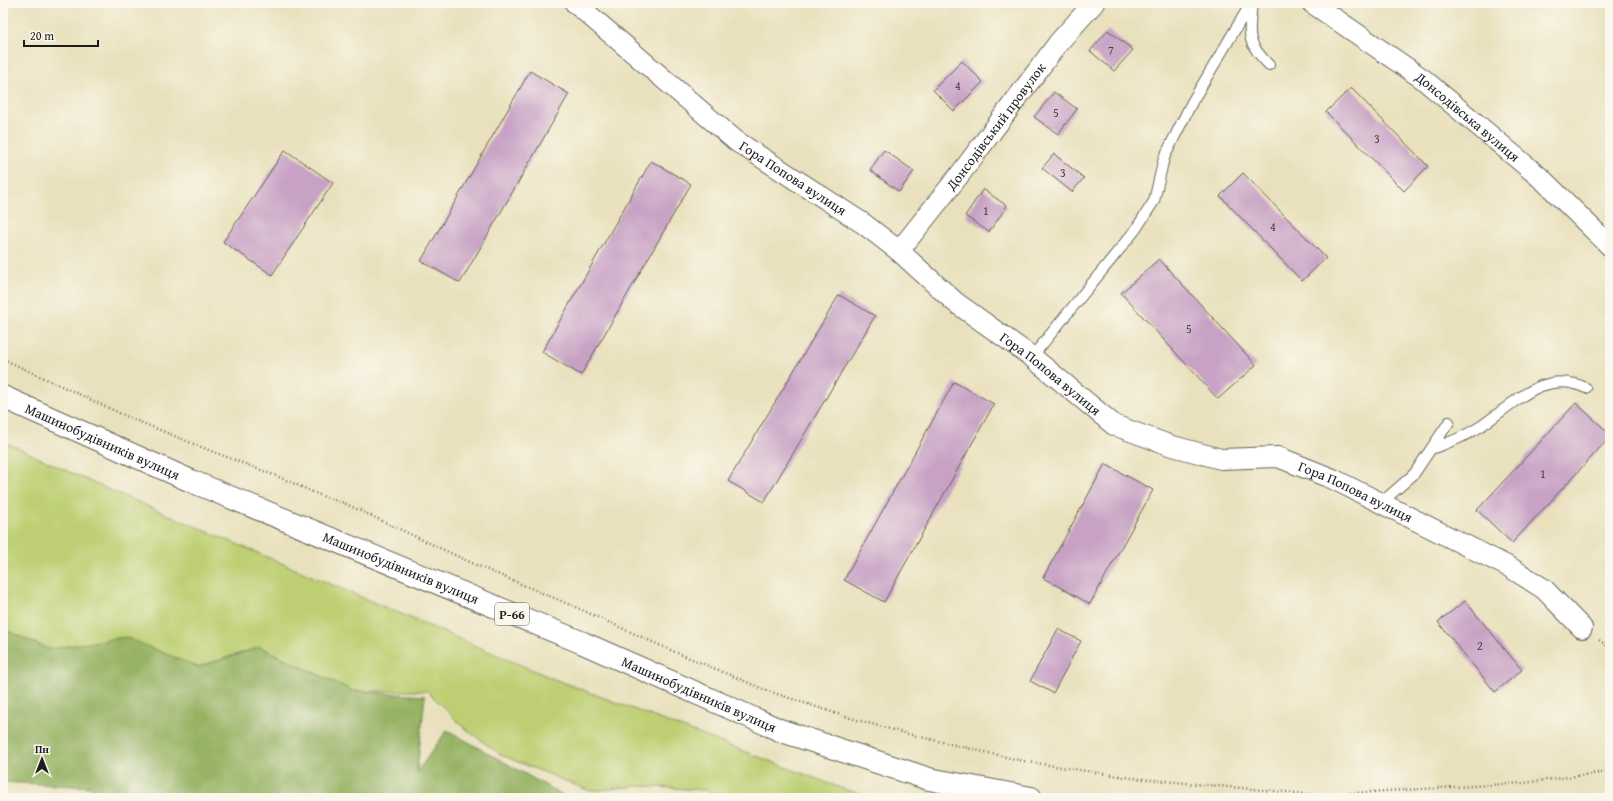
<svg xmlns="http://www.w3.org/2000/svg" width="1613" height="801" viewBox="0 0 1613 801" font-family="'Gentium Book Plus',serif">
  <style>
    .green { fill: #bdcf72; stroke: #6c7647 }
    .forest { fill: #96b264; stroke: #596740 }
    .building { fill: #c7a2c5 }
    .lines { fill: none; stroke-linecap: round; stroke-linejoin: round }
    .service-casing { stroke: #646154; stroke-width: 12 }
    .minor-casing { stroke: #646154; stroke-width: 22 }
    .primary-casing { stroke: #646154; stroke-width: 24 }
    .path { stroke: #646154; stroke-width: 2.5; stroke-dasharray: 1 3; stroke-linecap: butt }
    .service { stroke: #fff; stroke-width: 10 }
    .minor { stroke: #fff; stroke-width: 20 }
    .primary { stroke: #fff; stroke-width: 22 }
    .labels { text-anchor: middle; stroke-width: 3; stroke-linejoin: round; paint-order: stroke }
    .number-label { font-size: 12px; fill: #473e46 }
    .shield { fill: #fbf7ec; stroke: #5f5e5a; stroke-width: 1 }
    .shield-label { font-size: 13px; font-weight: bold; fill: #1c1c1c }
    .street-label { font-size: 14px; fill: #1c1c1c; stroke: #fbf7ec }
  </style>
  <rect width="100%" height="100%" fill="#fbf7ec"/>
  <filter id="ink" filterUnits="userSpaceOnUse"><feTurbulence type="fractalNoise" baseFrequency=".025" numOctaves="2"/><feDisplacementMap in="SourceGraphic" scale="8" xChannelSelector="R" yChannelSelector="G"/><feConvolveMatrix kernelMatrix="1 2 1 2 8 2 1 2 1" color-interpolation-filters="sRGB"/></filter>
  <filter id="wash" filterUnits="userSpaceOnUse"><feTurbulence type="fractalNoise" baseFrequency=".012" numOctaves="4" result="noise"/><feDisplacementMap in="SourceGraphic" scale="16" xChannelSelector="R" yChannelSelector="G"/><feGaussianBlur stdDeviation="0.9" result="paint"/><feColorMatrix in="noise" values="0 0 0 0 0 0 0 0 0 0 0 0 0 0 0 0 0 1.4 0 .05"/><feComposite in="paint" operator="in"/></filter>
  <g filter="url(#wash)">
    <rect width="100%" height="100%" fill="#e9e1bd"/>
    <path class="green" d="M3,441L91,482L549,677L846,790L877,798H735L705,790L639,786L590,791L501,755L463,727L427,691H353L260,647L198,667L48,649L3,629Z"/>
    <path class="forest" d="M3,629L48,649L125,637L198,667L260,647L353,691L425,696L417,772L447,730L568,798H104L90,787L3,782Z"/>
    <g id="blocks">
      <path class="building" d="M1108,30L1133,50L1114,71L1090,51Z
        M962,61L983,82L954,111L933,90Z
        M530,71L569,94L460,283L421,261Z
        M1351,88L1428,166L1404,191L1326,112Z
        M1054,92L1077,109L1058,134L1034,117Z
        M285,150L333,183L272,275L223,242Z
        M884,150L914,171L899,192L870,170Z
        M1054,154L1084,178L1072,192L1042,168Z
        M651,161L691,184L581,375L542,352Z
        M1243,173L1326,258L1302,281L1220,196Z
        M983,189L1007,206L989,232L965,216Z
        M1159,259L1256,365L1218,399L1121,293Z
        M839,295L875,316L764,502L728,481Z
        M954,382L994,404L884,602L844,580Z
        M1576,403L1610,434V437L1512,543L1477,510Z
        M1105,464L1153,490L1090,604L1043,578Z
        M1465,601L1522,670L1495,692L1438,622Z
        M1058,629L1081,641L1053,693L1030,681Z"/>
    </g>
  </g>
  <g filter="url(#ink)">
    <use href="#blocks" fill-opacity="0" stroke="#646154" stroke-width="1"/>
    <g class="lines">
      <defs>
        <path id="service" d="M1252,3C1249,35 1245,41 1269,65
          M1032,357L1136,229L1154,201L1164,158L1192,102L1251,3
          M1431,449C1449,443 1462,438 1478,428C1512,407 1542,367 1586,388
          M1381,503L1414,474L1449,422"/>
        <g id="minor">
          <path id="s1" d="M575,3L736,141L864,224L899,251L955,302L1032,357L1114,425L1169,445L1221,459L1278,457L1333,479L1511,568L1544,589L1582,628"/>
          <path id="s2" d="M1312,3L1423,79L1543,180L1610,246"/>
          <path id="s3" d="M899,251L961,173L1059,42L1094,3"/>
        </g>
        <g id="primary">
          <path id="s4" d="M3,397L191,481L583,643L782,731L929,779L1031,798"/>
        </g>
      </defs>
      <use href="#service" class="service-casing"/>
      <use href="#minor" class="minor-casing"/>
      <use href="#primary" class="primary-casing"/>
      <path class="path" d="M3,359L128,417L211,451L279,477L322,496L344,503L476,565L573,606L668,649L768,691L850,718L908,734L1023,761L1131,778L1318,795L1524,783L1606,772
        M1599,640L1610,648"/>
      <use href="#service" class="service"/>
      <use href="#minor" class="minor"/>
      <use href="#primary" class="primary"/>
    </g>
  </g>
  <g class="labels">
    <g class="number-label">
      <text x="1111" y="55">7</text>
      <text x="958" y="90">4</text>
      <text x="1056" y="117">5</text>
      <text x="1377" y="143">3</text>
      <text x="1063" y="177">3</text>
      <text x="986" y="215">1</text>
      <text x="1273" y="231">4</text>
      <text x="1189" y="333">5</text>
      <text x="1543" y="478">1</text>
      <text x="1480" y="650">2</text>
    </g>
    <rect class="shield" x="495" y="603" width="34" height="22" rx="3"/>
    <g class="shield-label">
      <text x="512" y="619">Р-66</text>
    </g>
    <g class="street-label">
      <text dy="5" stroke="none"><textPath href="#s2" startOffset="193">Донсодівська вулиця</textPath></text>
      <text dy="5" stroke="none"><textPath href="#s3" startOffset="158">Донсодівський провулок</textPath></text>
      <text dy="5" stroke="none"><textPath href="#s1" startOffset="280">Гора Попова вулиця</textPath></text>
      <text dy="5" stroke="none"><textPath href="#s1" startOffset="604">Гора Попова вулиця</textPath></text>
      <text dy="5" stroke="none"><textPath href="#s4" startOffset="109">Машинобудівників вулиця</textPath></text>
      <text dy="5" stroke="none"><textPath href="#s1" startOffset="940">Гора Попова вулиця</textPath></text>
      <text dy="5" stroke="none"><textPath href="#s4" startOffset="433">Машинобудівників вулиця</textPath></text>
      <text dy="5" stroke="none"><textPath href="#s4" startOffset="757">Машинобудівників вулиця</textPath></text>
    </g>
  </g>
  <rect width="1613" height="801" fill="none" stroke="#fbf7ec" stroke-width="16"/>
  <g transform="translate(42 759)" stroke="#fbf7ec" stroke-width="3" paint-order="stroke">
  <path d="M0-3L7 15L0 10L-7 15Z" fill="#1c1c1c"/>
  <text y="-6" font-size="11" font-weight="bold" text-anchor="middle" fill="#1c1c1c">Пн</text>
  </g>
  <path d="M24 40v6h74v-6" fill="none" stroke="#1c1c1c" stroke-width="2"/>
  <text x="30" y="40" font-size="12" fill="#1c1c1c" stroke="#fbf7ec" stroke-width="3" paint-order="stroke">20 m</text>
</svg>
